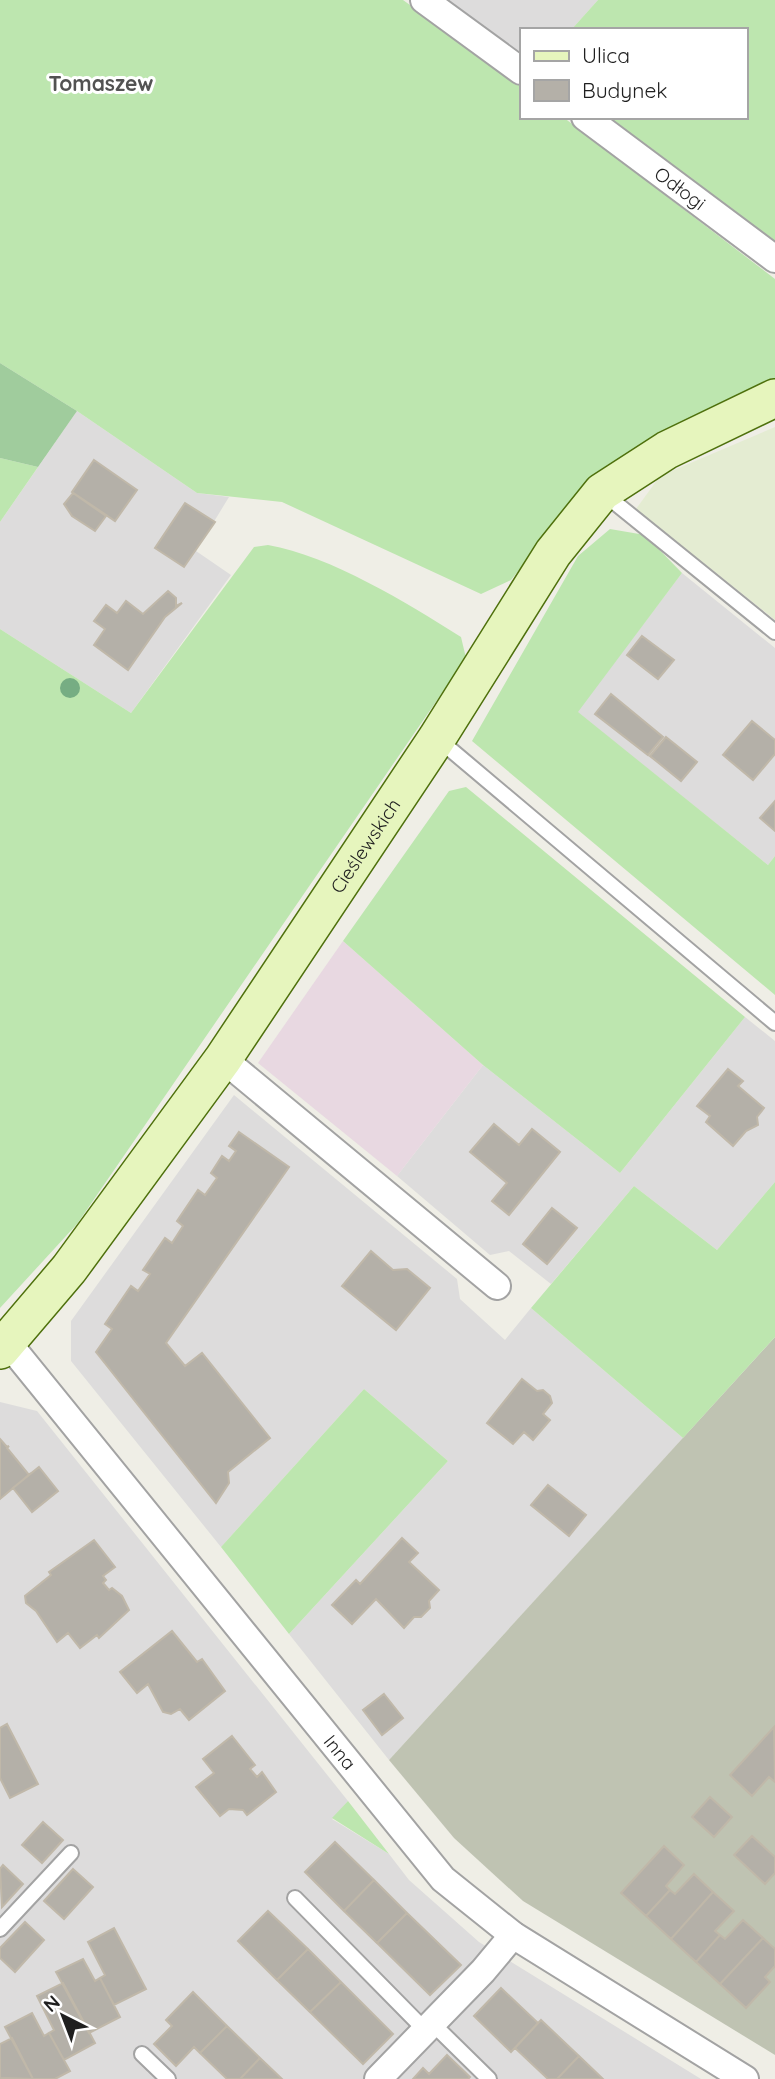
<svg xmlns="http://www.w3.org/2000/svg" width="775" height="2079" viewBox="0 0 775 2079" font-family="Quicksand,sans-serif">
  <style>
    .residential { fill: #dddcdc }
    .industrial { fill: #e8d8e1 }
    .construction { fill: #bfc3b2 }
    .farmland { fill: #e4ecd2 }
    .grass { fill: #bde6af }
    .forest { fill: #a0cc9d }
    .building { fill: #b4b0a8; stroke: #c0b8a9; stroke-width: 2 }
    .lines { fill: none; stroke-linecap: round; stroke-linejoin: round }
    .lane-casing { stroke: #a3a3a3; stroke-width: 18 }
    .street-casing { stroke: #a3a3a3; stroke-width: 30 }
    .secondary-casing { stroke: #4e700c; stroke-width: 40 }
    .lane { stroke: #fff; stroke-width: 14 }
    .street { stroke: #fff; stroke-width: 26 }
    .secondary { stroke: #e6f5bd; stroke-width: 37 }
    .tree { fill: #76ad83 }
    .labels { text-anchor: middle; stroke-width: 6; stroke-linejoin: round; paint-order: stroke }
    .street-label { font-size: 19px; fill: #1f1f1f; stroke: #fff }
    .neighbourhood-label { font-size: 21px; font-weight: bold; fill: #525252; stroke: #fff }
  </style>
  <rect width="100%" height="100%" fill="#efeee6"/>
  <path class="residential" d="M448,0H598L571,30H521V54Z
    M77,411L197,493L229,497L196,551L231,575L131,713L0,629V522Z
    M682,573L775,648V856L768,865L577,712Z
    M745,1017L775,1041V1182L717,1250L634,1186L551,1284L509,1251L490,1255L397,1176L483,1065L620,1173Z
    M234,1095L457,1279L460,1299L505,1340L531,1308L683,1438L389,1760L289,1634L448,1461L364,1389L221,1547L71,1361V1321Z
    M0,1402L37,1411L348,1801L332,1819L389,1854L409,1880L479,1942L701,2079H0Z"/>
  <path class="industrial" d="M343,941L483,1065L397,1176L258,1063Z"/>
  <path class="construction" d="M775,1337V2055L523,1901L454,1838L389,1760Z"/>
  <path class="farmland" d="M775,427V620L636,509L660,476Z"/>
  <path class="grass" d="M0,0H403L521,85V117H563L775,279V378L652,439L547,535L511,580L481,594L282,502L197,493L77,411L0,363Z
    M598,0H775V243L607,117H745V30H571Z
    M0,458L38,467L0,522Z
    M610,529L645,535L682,573L578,712L768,865L775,856V995L472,741L578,556Z
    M268,545C331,556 407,603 461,637L466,658L77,1224L0,1308V629L131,713L254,547Z
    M466,787L745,1017L620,1173L483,1065L343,941L449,791Z
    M775,1182V1337L683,1438L531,1308L634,1186L717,1250Z
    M364,1389L448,1461L289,1634L221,1547Z
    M348,1801L389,1854L332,1818Z"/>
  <path class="forest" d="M0,363L77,411L38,467L0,458Z"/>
  <path class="building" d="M94,460L137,490L115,521L72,492Z
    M73,493L106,516L95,531L72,516L64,504Z
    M185,503L215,522L184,567L155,548Z
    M168,591L176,598V606L182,603L165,617L128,670L94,645L105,629L94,621L106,605L117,613L126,601L143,614Z
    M642,636L674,660L658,679L627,655Z
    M611,694L663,737L648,755L595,714Z
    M752,721L775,740V754L753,780L723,755Z
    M666,737L697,762L681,781L650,756Z
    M775,801V831L760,818Z
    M728,1069L743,1081L738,1086L764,1108L757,1117L758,1125L746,1131L733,1146L706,1122L710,1116L697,1106Z
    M494,1124L519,1145L532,1129L560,1152L509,1215L492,1201L507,1183L470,1152Z
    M239,1132L289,1167L166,1343L185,1366L202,1353L270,1438L228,1472L229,1483L216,1503L96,1352L112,1329L105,1324L131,1286L138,1291L150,1274L143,1270L165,1238L172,1243L183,1226L177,1221L198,1190L205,1195L217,1178L211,1173L222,1156L229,1161L236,1151L229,1146Z
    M552,1208L577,1228L547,1264L523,1244Z
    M371,1251L393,1270L407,1269L430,1288L396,1330L342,1286Z
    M522,1379L537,1391L543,1390L550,1396L552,1403L543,1414L550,1420L533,1440L524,1432L513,1444L487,1423Z
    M0,1439L7,1447L9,1446L7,1448L29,1475L31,1473L0,1499Z
    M39,1467L58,1491L32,1512L13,1488Z
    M548,1485L586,1515L569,1536L531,1505Z
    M402,1538L418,1553L409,1562L439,1590L429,1601L430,1608L421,1617H414L404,1628L376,1599L352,1624L332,1605L356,1580L360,1584Z
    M94,1540L115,1567L103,1576L106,1580L103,1583L109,1590L112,1588L122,1596L129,1610L99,1638L97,1635L80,1648L68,1633L57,1642L36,1611L26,1603L25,1596L51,1575L49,1572Z
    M172,1631L197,1662L202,1659L225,1691L189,1720L180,1709L171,1714L163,1712L148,1684L137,1693L120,1672Z
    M384,1694L403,1718L382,1735L363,1710Z
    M7,1724L38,1784L10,1798L0,1778V1728Z
    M774,1727L775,1782L769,1777L752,1796L730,1775Z
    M232,1736L255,1765L250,1769L257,1777L262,1772L276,1792L247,1815L243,1810L229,1809L220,1816L196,1787L214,1773L203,1759Z
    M710,1797L732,1817L714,1837L692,1817Z
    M43,1822L63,1840L42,1863L22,1845Z
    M752,1836L775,1857V1873L765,1884L734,1855Z
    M335,1842L374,1880L344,1911L305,1872Z
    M664,1846L684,1865L666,1886L670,1890L646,1916L621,1893Z
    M3,1865L23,1884L2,1907L0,1869Z
    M73,1869L93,1887L64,1919L44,1901Z
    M694,1874L713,1892L671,1939L646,1916L670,1890L675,1894Z
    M374,1880L407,1913L377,1943L344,1911Z
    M713,1892L734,1911L715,1931L720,1935L696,1962L671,1939Z
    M268,1911L308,1949L277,1980L238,1941Z
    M407,1913L461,1965L430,1995L377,1943Z
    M743,1920L763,1938L720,1984L696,1962L720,1935L725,1939Z
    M25,1922L44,1940L15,1972L0,1958V1948Z
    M114,1928L146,1989L114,2005L100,1978L105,1975L88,1942Z
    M763,1938L775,1949V1966L765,1977L770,1982L746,2008L720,1984Z
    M308,1949L341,1982L310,2012L277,1980Z
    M83,1959L95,1981L100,1978L120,2017L89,2033L56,1972Z
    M341,1982L393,2034L363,2064L310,2012Z
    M63,1983L95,2043L64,2060L49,2033L54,2030L37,1996Z
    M501,1988L538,2023L511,2052L474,2016Z
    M193,1992L227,2026L200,2053L194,2047L176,2066L154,2044L172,2026L166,2020Z
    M32,2013L44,2036L49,2033L70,2071L55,2079H33L5,2027Z
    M541,2020L579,2056L557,2079H548L515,2048Z
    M227,2026L260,2058L240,2079H227L200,2053Z
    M12,2038L33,2079L0,2078V2044Z
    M447,2055L470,2077L468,2079H413L423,2068L429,2074Z
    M579,2056L603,2079H557Z
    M260,2058L282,2079H240Z"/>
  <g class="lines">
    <defs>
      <path id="lane" d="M603,493L775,632
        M438,739L775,1023
        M295,1898L425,2030
        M0,1929L71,1853
        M432,2023L489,2079
        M142,2054L168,2079"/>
      <g id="street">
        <path d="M424,0L521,71"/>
        <path id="s1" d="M585,117L775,259"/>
        <path d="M223,1059L497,1286"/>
        <path id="s2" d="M8,1343L443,1879L513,1935L745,2079"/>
        <path d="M378,2079L483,1971L513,1935"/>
      </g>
      <g id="secondary">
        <path id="s3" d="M0,1350L69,1269L223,1059L437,738L553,553L602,492L667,450L775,398"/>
      </g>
    </defs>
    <use href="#lane" class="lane-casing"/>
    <use href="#street" class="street-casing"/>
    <use href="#secondary" class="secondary-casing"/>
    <use href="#lane" class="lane"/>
    <use href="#street" class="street"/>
    <use href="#secondary" class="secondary"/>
  </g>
  <circle class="tree" cx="70" cy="688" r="10"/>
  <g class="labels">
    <g class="street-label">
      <text dy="7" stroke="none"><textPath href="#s1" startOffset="119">Odłogi</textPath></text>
      <text dy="7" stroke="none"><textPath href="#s3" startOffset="623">Cieślewskich</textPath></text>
      <text dy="7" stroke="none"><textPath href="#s2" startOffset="527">Inna</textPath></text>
    </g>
    <g class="neighbourhood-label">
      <text x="101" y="91">Tomaszew</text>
    </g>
  </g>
  <rect x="520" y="28" width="228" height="91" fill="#ffffff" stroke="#a5a5a5" stroke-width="2"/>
  <rect x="534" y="51" width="35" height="10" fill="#e6f5bd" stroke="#a5a5a5" stroke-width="2"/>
  <text x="582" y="63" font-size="21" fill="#1f1f1f">Ulica</text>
  <rect x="534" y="80" width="35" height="21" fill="#b4b0a8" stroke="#a5a5a5" stroke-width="2"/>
  <text x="582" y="98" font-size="21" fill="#1f1f1f">Budynek</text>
  <g transform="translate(63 2016) rotate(318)" stroke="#ffffff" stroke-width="5" paint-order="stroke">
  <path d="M0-5L12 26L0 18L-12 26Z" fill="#1f1f1f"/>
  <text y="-10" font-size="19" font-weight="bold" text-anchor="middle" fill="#1f1f1f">N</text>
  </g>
</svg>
